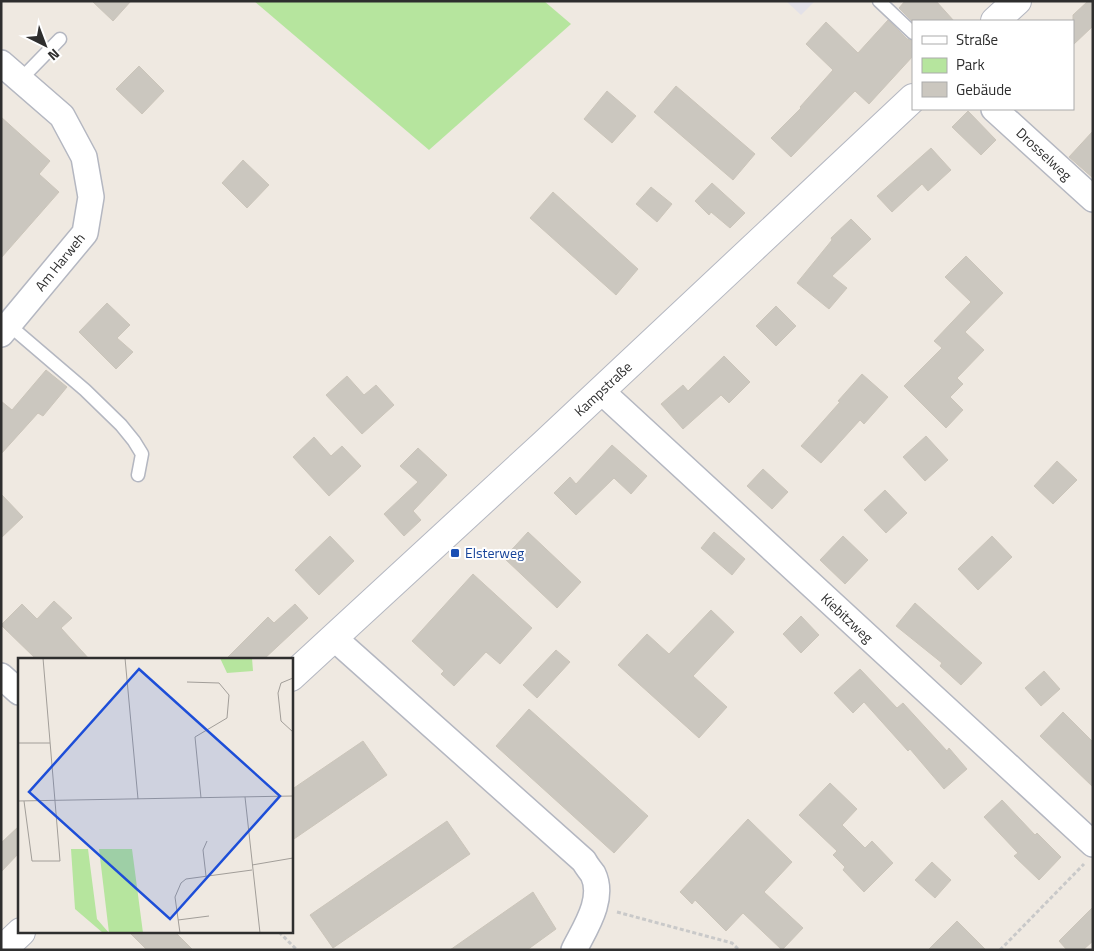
<svg xmlns="http://www.w3.org/2000/svg" width="1094" height="951" viewBox="0 0 1094 951" font-family="'Titillium Web',sans-serif">
  <style>
    .industrial { fill: #e3e1e8 }
    .green { fill: #b6e59e }
    .building { fill: #cbc7bf; stroke: #cbc5ba }
    .lines { fill: none; stroke-linecap: round; stroke-linejoin: round }
    .service-casing { stroke: #b4b7c1; stroke-width: 15 }
    .minor-casing { stroke: #b4b7c1; stroke-width: 28 }
    .tertiary-casing { stroke: #b4b7c1; stroke-width: 30 }
    .path { stroke: #c9c9c9; stroke-width: 3; stroke-dasharray: 4 2.5; stroke-linecap: butt }
    .service { stroke: #fff; stroke-width: 12 }
    .minor { stroke: #fff; stroke-width: 25 }
    .tertiary { stroke: #fff; stroke-width: 28 }
    .transit-dot { fill: #1a4fb4; stroke: #fff; stroke-width: 2 }
    .labels { text-anchor: middle; stroke-width: 4; stroke-linejoin: round; paint-order: stroke }
    .street-label { font-size: 14px; fill: #2e2e2e; stroke: #fff }
    .transit-label { font-size: 14px; fill: #164399; stroke: #fff; text-anchor: start }
    .inset-road { fill: none; stroke: #a29e99; stroke-width: 1 }
    .view { fill: #1d4ed8; fill-opacity: 0.15; stroke: #1d4ed8; stroke-width: 2.5 }
    .inset-edge { fill: none; stroke: #2e2e2e; stroke-width: 2.5 }
  </style>
  <rect width="100%" height="100%" fill="#efe9e1"/>
  <path class="industrial" d="M786,1H815L801,15Z"/>
  <path class="green" d="M254,1H544L571,24L429,150Z"/>
  <path class="building" d="M92,1H131L113,21Z
    M905,1H936L954,21L913,22L899,8Z
    M1088,1H1093V26L1073,45V15Z
    M888,20L907,39L913,41V56L869,104L855,91L791,157L771,138L801,108L800,107L833,70L806,44L826,22L858,53Z
    M139,66L164,91L142,114L116,89Z
    M676,86L755,154L733,180L654,112Z
    M607,91L636,116L612,143L584,119Z
    M968,111L996,140L981,155L952,127Z
    M1,117L50,161L39,174L59,192L1,258Z
    M1093,131V178L1069,157Z
    M931,148L951,170L928,191L922,184L892,212L877,196Z
    M243,160L269,185L247,208L222,183Z
    M712,183L745,213L730,228L711,212L709,215L695,201Z
    M651,187L672,204L657,222L636,204Z
    M553,192L638,269L616,295L530,218Z
    M851,219L871,239L832,276L847,288L829,309L797,283L832,240L831,238Z
    M966,256L1003,293L965,332L984,350L957,378L963,384L950,397L963,410L946,428L904,386L942,348L934,341L971,302L945,277Z
    M107,303L130,325L117,338L133,352L116,369L79,332Z
    M776,306L796,326L776,346L756,326Z
    M724,356L750,382L729,403L721,395L683,429L661,404L683,385L688,391Z
    M46,370L67,387L43,416L38,413L1,454V401L12,410Z
    M862,374L888,397L864,424L860,420L821,463L801,446L840,402L838,401Z
    M347,376L364,395L376,385L394,405L362,434L326,395Z
    M926,436L948,460L925,481L903,457Z
    M314,437L331,456L342,446L361,466L329,496L293,457Z
    M612,445L647,476L631,494L614,478L576,515L554,493L570,477L576,484Z
    M418,448L447,475L413,511L421,520L404,536L384,514L418,482L400,466Z
    M1057,461L1077,480L1053,504L1034,486Z
    M763,469L788,492L772,509L747,486Z
    M885,490L907,513L886,533L864,510Z
    M1,494L23,517L1,538Z
    M528,532L581,582L557,608L504,558Z
    M714,532L745,559L732,575L701,548Z
    M330,536L354,561L319,595L295,570Z
    M843,536L868,560L845,584L820,560Z
    M992,536L1012,557L978,590L958,569Z
    M473,574L532,628L500,664L486,652L454,686L441,674L444,671L412,641Z
    M54,601L72,618L61,628L90,660H37L1,625L22,604L37,619Z
    M915,603L982,663L961,685L940,666L942,663L896,626Z
    M295,604L308,618L263,660H225L268,617L274,623Z
    M711,610L734,632L693,676L727,707L699,738L618,665L647,634L669,654Z
    M801,616L819,635L801,653L783,634Z
    M556,650L570,662L537,698L523,685Z
    M860,669L897,708L903,703L947,751L949,748L967,769L944,789L910,749L908,751L864,702L853,713L834,693Z
    M1044,671L1060,689L1041,706L1025,688Z
    M529,709L648,816L614,853L496,746Z
    M1063,712L1093,742V787L1040,736Z
    M363,741L387,775L291,841V790Z
    M830,783L857,809L842,825L865,848L872,841L893,863L864,892L843,870L845,867L833,855L837,851L799,815Z
    M1002,800L1035,835L1037,833L1061,857L1039,880L1014,856L1018,853L984,817Z
    M748,819L792,862L764,892L803,928L782,950L743,913L726,931L695,900L692,904L680,892Z
    M447,821L470,854L333,948L310,915Z
    M19,826V853L1,872V843Z
    M932,862L951,880L935,898L915,880Z
    M533,892L556,929L527,950H450Z
    M1093,907V941L1083,950H1067L1059,941Z
    M957,921L986,950H928Z
    M129,932H175L193,950H147Z"/>
  <g class="lines">
    <defs>
      <path id="service" d="M879,1L913,33
        M20,80L60,39
        M9,325L85,390L121,425L134,441L142,454L138,475"/>
      <path id="minor" d="M1,63L62,116L84,157L91,197L85,233L1,334
        M994,109L1093,199
        M601,391L1093,844
        M334,638L584,861C586,865 590,870 593,874C605,899 585,928 574,950
        M1,676L19,692"/>
      <path id="tertiary" d="M995,21L1017,1
        M291,677L544,444L913,98
        M2,950L21,932"/>
    </defs>
    <use href="#service" class="service-casing"/>
    <use href="#minor" class="minor-casing"/>
    <use href="#tertiary" class="tertiary-casing"/>
    <path class="path" d="M617,912L732,943L739,950
      M279,932L297,950
      M1000,950L1084,864"/>
    <use href="#service" class="service"/>
    <use href="#minor" class="minor"/>
    <use href="#tertiary" class="tertiary"/>
  </g>
  <rect class="transit-dot" x="450" y="548" width="10" height="10" rx="2.5"/>
  <g class="labels">
    <g class="street-label">
      <text transform="translate(1044 154) rotate(43)" y="5">Drosselweg</text>
      <text transform="translate(60 262) rotate(-51)" y="5">Am Harweh</text>
      <text transform="translate(603 389) rotate(-43)" y="5">Kampstraße</text>
      <text transform="translate(847 618) rotate(43)" y="5">Kiebitzweg</text>
    </g>
    <g class="transit-label">
      <text x="465" y="558">Elsterweg</text>
    </g>
  </g>
  <g transform="translate(18 658)">
    <rect width="275" height="275" fill="#efe9e1"/>
    <path d="M202,0H234L235,13L209,15ZM53,191H70L79,261L91,275L81,191H114L125,275H85L57,251Z" fill="#b6e59e"/>
    <path class="inset-road" d="M107,0L120,141M275,20L263,25L260,35L263,63L275,74M169,24L201,25L211,37L209,60L177,79L183,140M0,85H32M227,139L242,275M0,143L275,138M6,143L14,203H42L25,0M234,207L275,200M188,218L185,192L189,183M160,262L191,258M162,275L157,239L163,225L168,221L234,212"/>
    <path class="view" d="M121,11L262,138L152,261L11,134Z"/>
    <rect width="275" height="275" class="inset-edge"/>
  </g>
  <rect width="1094" height="951" fill="none" stroke="#2e2e2e" stroke-width="5"/>
  <rect x="912" y="20" width="162" height="90" fill="#ffffff" stroke="#ababab"/>
  <rect x="922" y="36" width="25" height="8" fill="#ffffff" stroke="#ababab"/>
  <text x="956" y="45" font-size="15" fill="#2e2e2e">Straße</text>
  <rect x="922" y="58" width="25" height="15" fill="#b6e59e" stroke="#ababab"/>
  <text x="956" y="70" font-size="15" fill="#2e2e2e">Park</text>
  <rect x="922" y="82" width="25" height="15" fill="#cbc7bf" stroke="#ababab"/>
  <text x="956" y="95" font-size="15" fill="#2e2e2e">Gebäude</text>
  <g transform="translate(45 45) rotate(138)" stroke="#ffffff" stroke-width="4" paint-order="stroke">
  <path d="M0-4L9 19L0 12L-9 19Z" fill="#2e2e2e"/>
  <text y="-8" font-size="14" font-weight="bold" text-anchor="middle" fill="#2e2e2e">N</text>
  </g>
</svg>
